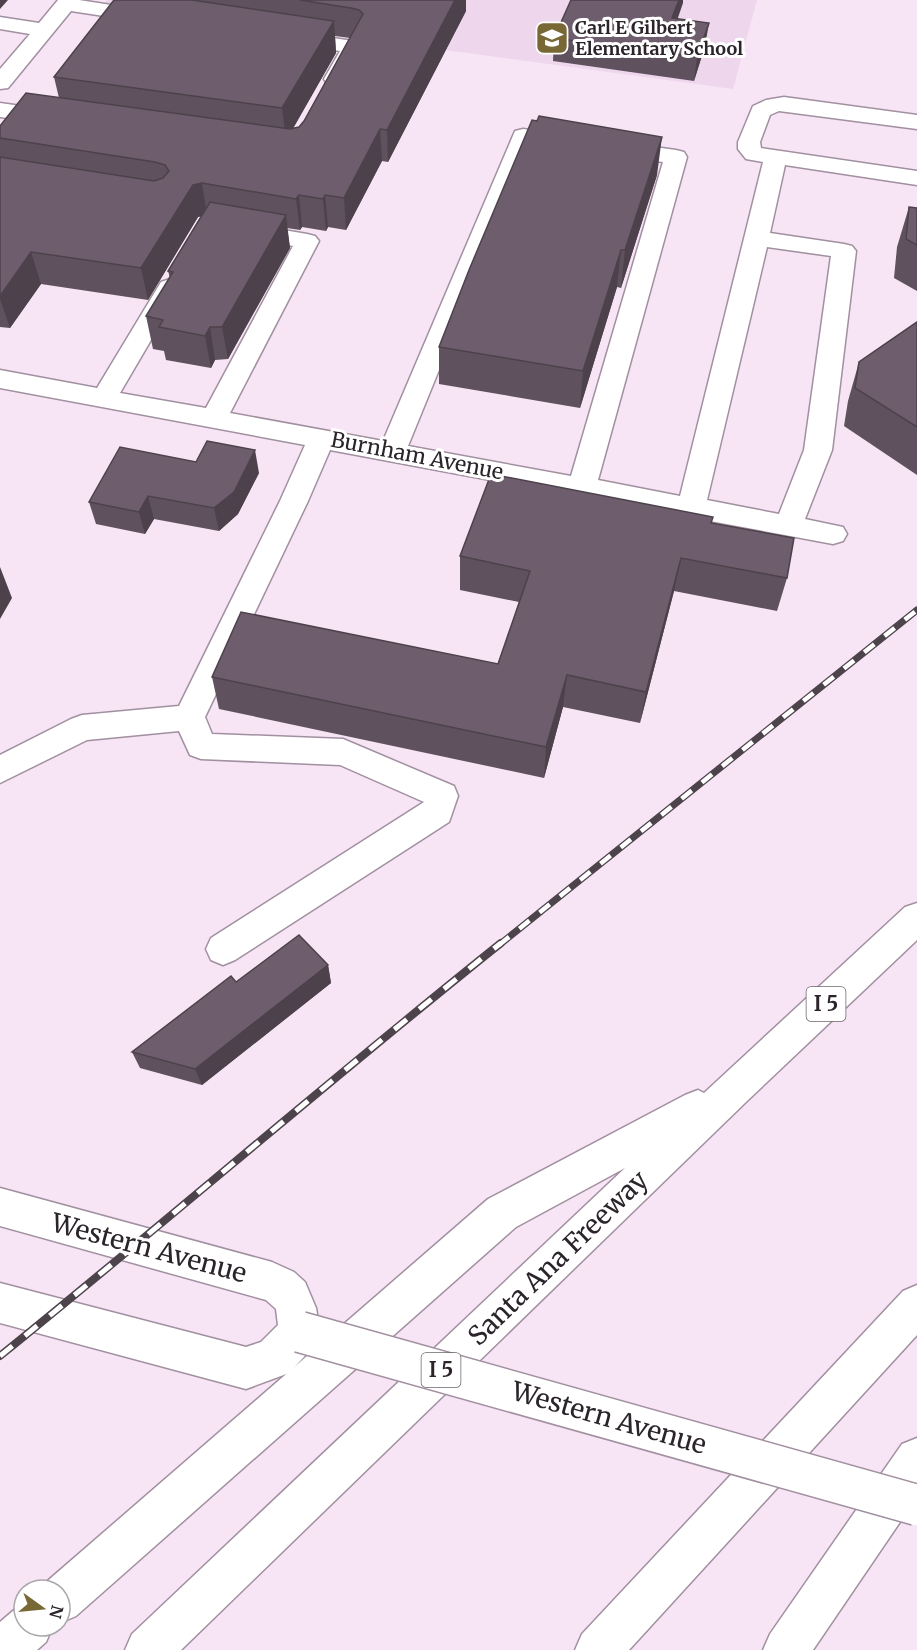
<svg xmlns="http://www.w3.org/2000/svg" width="917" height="1650" viewBox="0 0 917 1650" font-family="Merriweather,serif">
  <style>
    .built { fill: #eed6ed }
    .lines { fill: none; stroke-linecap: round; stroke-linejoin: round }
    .minor-casing { stroke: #a190a0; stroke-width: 3 }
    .major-casing { stroke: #a190a0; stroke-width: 3 }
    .highway-casing { stroke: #a190a0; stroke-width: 3 }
    .minor { fill: #fff; fill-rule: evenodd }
    .major { fill: #fff; fill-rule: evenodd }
    .highway { fill: #fff; fill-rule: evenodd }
    .rail-far1-casing { stroke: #4d444b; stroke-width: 7 }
    .rail-casing { stroke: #4d444b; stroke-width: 8 }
    .rail-far1 { stroke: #fff; stroke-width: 4.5; stroke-dasharray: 13; stroke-linecap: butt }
    .rail { stroke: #fff; stroke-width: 5; stroke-dasharray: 16; stroke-linecap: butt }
    .major-bridge-casing { stroke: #a190a0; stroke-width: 43; stroke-linecap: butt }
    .major-bridge { stroke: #fff; stroke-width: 40 }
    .wall { fill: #5f515e; fill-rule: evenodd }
    .shaded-wall { fill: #4d424c }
    .building { fill: #6e5e6d; stroke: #4d424c; stroke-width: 1.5 }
    .labels { text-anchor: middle; stroke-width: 6; stroke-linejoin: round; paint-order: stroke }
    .far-poi-label { font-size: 18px; font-weight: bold; fill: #2b242a; stroke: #fff; text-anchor: start }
    .shield { fill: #fff; stroke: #6b666a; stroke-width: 1.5 }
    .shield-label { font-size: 20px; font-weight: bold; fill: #2b242a }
    .street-label { font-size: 21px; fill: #2b242a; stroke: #fff }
    .near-street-label { font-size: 26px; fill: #2b242a; stroke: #fff }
  </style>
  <rect width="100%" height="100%" fill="#f7e4f5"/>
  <path class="built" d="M107,0H757L733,89L104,4Z"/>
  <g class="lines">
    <defs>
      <path id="minor" d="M58,0H79L150,11L157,13L160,17L157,21L150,23L71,11L8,88L0,89V69L30,34L0,29V17L39,23Z
        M293,32L353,41L360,43L363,47L343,84L335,85L327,84L324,79L340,51L286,42L283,38L286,34Z
        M784,97L917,115V129L779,111L770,115L760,142L761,148L917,171V185L785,165L770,233L844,244L852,246L856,251L832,450L805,519L843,527L847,534L843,541L833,544L330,450L308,501L205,717L212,734L343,739L454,786L458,796L449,822L235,960L223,965L211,960L206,949L211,938L424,802L340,765L201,759L190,755L179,731L87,740L0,783V755L71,719L82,715L179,706L280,501L305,445L0,388V370L97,388L161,282L170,279L179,282L182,287L120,393L206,408L293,246L235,235L231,230L235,225L243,223L307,234L315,236L319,241L230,413L383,441L515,131L523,129L676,150L684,152L687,157L598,480L680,496L763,162L746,159L738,149V142L753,106L766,100ZM531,144L663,162L571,476L408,446ZM767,247L831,256L804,450L779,514L707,500Z
        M0,103L57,111L65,113L68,118L65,123L57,125L0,117Z"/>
      <path id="major" d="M0,1188L272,1262L294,1272L305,1282L316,1308L320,1332L314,1346L289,1373L246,1389L0,1323V1283L246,1347L261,1342L278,1325L276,1309L266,1300L0,1226Z"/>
      <path id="highway" d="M917,903V940L747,1101L181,1650H125L132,1634L625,1168L516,1227L76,1616L60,1623V1590H42L44,1584L488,1199L685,1095L698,1090L704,1093L905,907Z
        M917,1285V1335L629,1650H575L582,1634L903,1291Z
        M917,1438V1497L813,1650H763L770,1634L902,1444Z
        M24,1606V1626H53L46,1642L37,1650H0V1622L14,1610Z"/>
    </defs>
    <use href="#minor" class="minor-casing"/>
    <use href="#major" class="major-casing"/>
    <use href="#highway" class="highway-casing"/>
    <use href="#minor" class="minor"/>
    <use href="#major" class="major"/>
    <use href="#highway" class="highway"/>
    <defs>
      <path id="rail-far1" d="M499,945L917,610"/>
      <path id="rail" d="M0,1356C168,1220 332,1078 501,943"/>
    </defs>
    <use href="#rail-far1" class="rail-far1-casing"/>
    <use href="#rail" class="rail-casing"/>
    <use href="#rail-far1" class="rail-far1"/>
    <use href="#rail" class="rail"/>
    <defs>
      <path id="major-bridge" d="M300,1332L917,1505"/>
    </defs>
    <use href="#major-bridge" class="major-bridge-casing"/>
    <use href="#major-bridge" class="major-bridge"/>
  </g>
  <path class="wall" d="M114,0H466V11L388,162L382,161L346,230L328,227L326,231L302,227L300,230L287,228L290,248L228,359L215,360L211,368L166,360L164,351L153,349L146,316L170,278L168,271L201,216L198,217L148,300L41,284L10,328L0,327V126L59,98L54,77ZM335,36L350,38L304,121L299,127L293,128L336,53Z
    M571,0H683L677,18L705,46L694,81L553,61L554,38Z
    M657,175L621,288L617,287L580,408L439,384V347Z
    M909,207L917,208V291L894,278L897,247Z
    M917,322V475L844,426L848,401L859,362Z
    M259,473L238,514L219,531L154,519L145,534L96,524L89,502Z
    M712,523L787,578L777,611L674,591L640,723L563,707L544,778L219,709L212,677L498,664L519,602L460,590V556Z
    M328,965L331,983L202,1085L140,1068L132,1052L236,982Z"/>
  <path class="shaded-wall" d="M0,0H8L0,9Z
    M455,0H466V11L388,162L387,130Z
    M679,0H683V3L670,41L672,18Z
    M334,21L336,53L286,141L282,108Z
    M709,23L705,46L694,81L697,57Z
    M380,129L382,161L346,230L344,198Z
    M662,137L657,175L621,288L625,250Z
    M202,183L207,215L198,217L148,300L141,268L193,185Z
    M299,195L302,227L300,230L296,199Z
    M325,195L328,227L326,231L323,199Z
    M286,215L290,248L228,359L222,327Z
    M621,250L617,287L580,408L583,371Z
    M31,252L41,284L10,328L0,299V296Z
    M210,327L215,360L211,368L205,336Z
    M255,450L259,473L238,514L219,531L214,508Z
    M148,496L154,519L145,534L139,512Z
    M681,558L674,591L640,723L646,692Z
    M0,567L12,598L0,619Z
    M567,675L563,707L544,778L546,747Z
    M328,965L331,983L202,1085L195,1069Z"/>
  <path class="building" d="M114,0H192L334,21L282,108L54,77Z
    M300,0H455L387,130L380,129L344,198L325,195L323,199L299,195L296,199L202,183L193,185L141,268L31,252L0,296V157L154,181L163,178L169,171L165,165L155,162L0,138V126L26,93L290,129L299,127L304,121L363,14L359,10L351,8Z
    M571,0H679L672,18L709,23L697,57L554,38Z
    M539,116L662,137L625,250H621L583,371L439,347L469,270L532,120L537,121Z
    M210,202L286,215L222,327H210L205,336L159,327L163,320L146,316L173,272L168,271Z
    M909,207L917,208V245L906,239Z
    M917,322V427L855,388L859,362Z
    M207,441L255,450L234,492L214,508L148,496L139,512L89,502L120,447L196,462Z
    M491,474L713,517L711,523L794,538L787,578L681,558L646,692L567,675L546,747L212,677L241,612L498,664L530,571L460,556Z
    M299,935L328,965L195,1069L132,1052L231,976L236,982Z"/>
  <defs>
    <symbol id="school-square" viewBox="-11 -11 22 22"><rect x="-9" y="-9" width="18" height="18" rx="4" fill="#776836" stroke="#fff"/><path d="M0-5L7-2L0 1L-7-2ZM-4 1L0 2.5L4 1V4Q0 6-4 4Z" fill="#fff"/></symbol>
  </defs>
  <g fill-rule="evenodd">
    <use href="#school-square" x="533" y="19" width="38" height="38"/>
  </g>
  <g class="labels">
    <g class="far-poi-label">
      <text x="575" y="34">Carl E Gilbert<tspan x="575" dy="21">Elementary School</tspan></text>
    </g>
    <g class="shield">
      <rect x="806.5" y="987" width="39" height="34" rx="4.5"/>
      <rect x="421.5" y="1353" width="39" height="34" rx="4.5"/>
    </g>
    <g class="shield-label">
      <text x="826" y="1011">I 5</text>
      <text x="441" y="1377">I 5</text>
    </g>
    <g class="street-label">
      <text transform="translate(417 456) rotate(11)" y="7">Burnham Avenue</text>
    </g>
    <g class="near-street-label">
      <text transform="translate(149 1248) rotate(15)" y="9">Western Avenue</text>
      <text transform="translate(558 1258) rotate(-44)" y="9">Santa Ana Freeway</text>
      <text transform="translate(609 1418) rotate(16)" y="9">Western Avenue</text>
    </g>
  </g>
  <g transform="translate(42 1608) rotate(105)"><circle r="28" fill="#ffffff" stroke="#aaa7aa" stroke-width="1.5"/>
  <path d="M0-4.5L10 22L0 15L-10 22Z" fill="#776836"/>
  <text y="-9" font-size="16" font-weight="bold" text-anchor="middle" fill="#2b242a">N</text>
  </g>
</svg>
